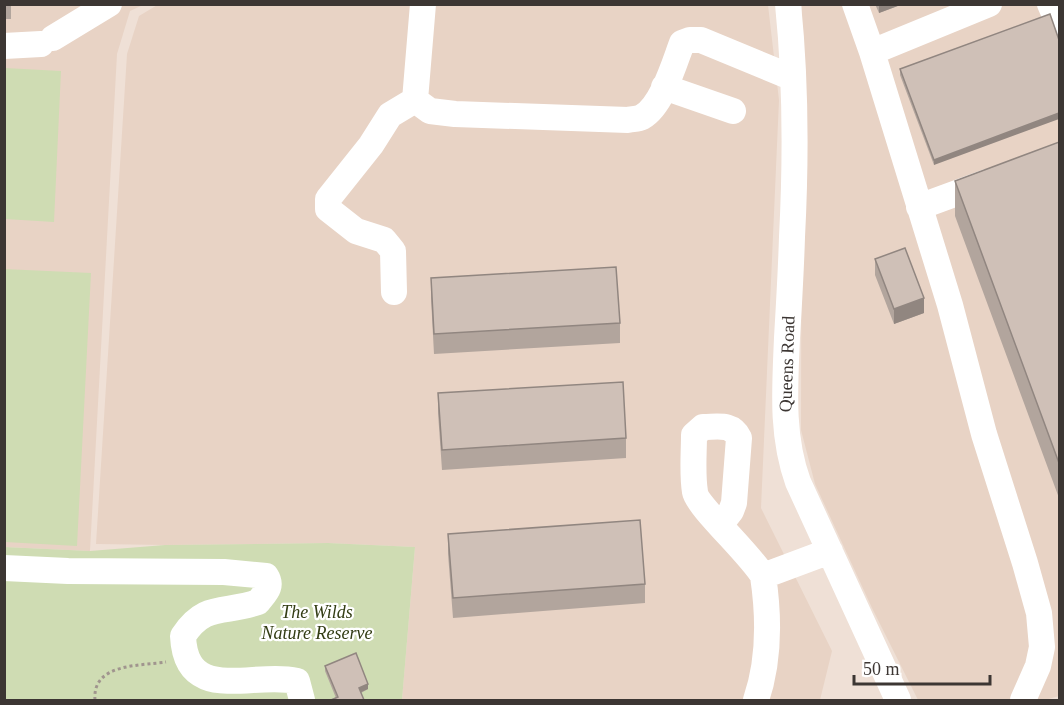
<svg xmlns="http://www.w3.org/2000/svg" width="1064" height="705" viewBox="0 0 1064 705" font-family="'Times New Roman',serif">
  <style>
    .built { fill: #e8d3c5 }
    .green { fill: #cfdcb3 }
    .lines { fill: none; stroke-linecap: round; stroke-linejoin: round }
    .path { stroke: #a0958e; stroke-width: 3; stroke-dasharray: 3 3; stroke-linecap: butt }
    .minor { stroke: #fff; stroke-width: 26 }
    .wall { fill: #b2a59d }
    .shaded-wall { fill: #918680 }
    .building { fill: #cfc0b7; stroke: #918680; stroke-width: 1.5 }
    .labels { text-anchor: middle; stroke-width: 4.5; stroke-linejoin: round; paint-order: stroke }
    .street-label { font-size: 18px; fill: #3c3633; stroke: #fff }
    .park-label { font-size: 18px; font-style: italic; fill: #333d14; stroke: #fff }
  </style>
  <rect width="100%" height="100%" fill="#efe0d6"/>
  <path class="built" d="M159,4L768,5L779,100L761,508L832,651L820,700H402L415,547L328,543L165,545L96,544L127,54L139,16Z
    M4,5H143L130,11L117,54L90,551L5,547Z
    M802,5H1059V696L1045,700H918L872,608L815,484L801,430Z"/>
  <path class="green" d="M5,68L61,71L54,222L5,219Z
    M4,269L91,273L77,546L5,542Z
    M328,543L415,547L402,700H5L4,547L90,551L165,545Z"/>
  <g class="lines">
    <path class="path" d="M95,700C92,663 140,666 166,662"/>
    <path class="minor" d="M423,4L415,100L430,111L455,114L628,120C632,119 638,119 642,117C662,106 674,64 682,43L690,40H701L793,78
      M788,4C796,82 796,160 792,237C791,271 789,304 787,338C785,387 781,435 798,482L898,700
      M855,4L872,52L950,305L984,434L1025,563L1039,613L1042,647L1038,666L1023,700
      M1050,4L1060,27
      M53,38L109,4
      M4,46L41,44
      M872,52L989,4
      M664,87L733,111
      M919,207L987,182
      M394,292L393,251L389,246L384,240L356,231L328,209V199L371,145L390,115L415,100
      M720,525L731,511L734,503L739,438C732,423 718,427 703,427L694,435C694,453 692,474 695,492C697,506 751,555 763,576L830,551
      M4,568L68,571L224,572L266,576C273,587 265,593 258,602C225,614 205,602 183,636C186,705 252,671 297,681L302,700
      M756,700C769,662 769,616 763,576"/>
  </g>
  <path class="wall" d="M4,4H11V19H4Z
    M875,4H903L879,13Z
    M1050,14L934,165L900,75V69Z
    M1059,142V498L955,216V181Z
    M875,259L924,313L894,324L875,275Z
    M431,278L620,323V343L434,354L431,298Z
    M438,393L626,438V458L442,470L438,413Z
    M448,534L645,584V603L453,618L448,554Z
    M325,666L368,689L361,693L336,698L325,671Z"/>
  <path class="shaded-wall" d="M879,4H903L879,13Z
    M1059,113V119L934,165V160Z
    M924,298V313L894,324V309Z
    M368,684V689L359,693V688Z"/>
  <path class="building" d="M1050,14L1059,40V113L934,160L900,69Z
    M1059,142V463L955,181Z
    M905,248L924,298L894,309L875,259Z
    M616,267L620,323L434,334L431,278Z
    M623,382L626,438L442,450L438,393Z
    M640,520L645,584L453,598L448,534Z
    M356,653L368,684L359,688L364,700H331L338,697L325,666Z"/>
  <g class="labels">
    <g class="street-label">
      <text transform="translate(787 364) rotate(-88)" y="6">Queens Road</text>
    </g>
    <g class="park-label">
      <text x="317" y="618">The Wilds<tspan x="317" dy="21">Nature Reserve</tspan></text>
    </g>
  </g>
  <rect width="1064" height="705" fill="none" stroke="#3c3633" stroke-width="12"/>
  <path d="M854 675v9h136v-9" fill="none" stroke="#3c3633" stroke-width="3"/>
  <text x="863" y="675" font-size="18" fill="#3c3633" stroke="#ffffff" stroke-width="4.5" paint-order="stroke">50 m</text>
</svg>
